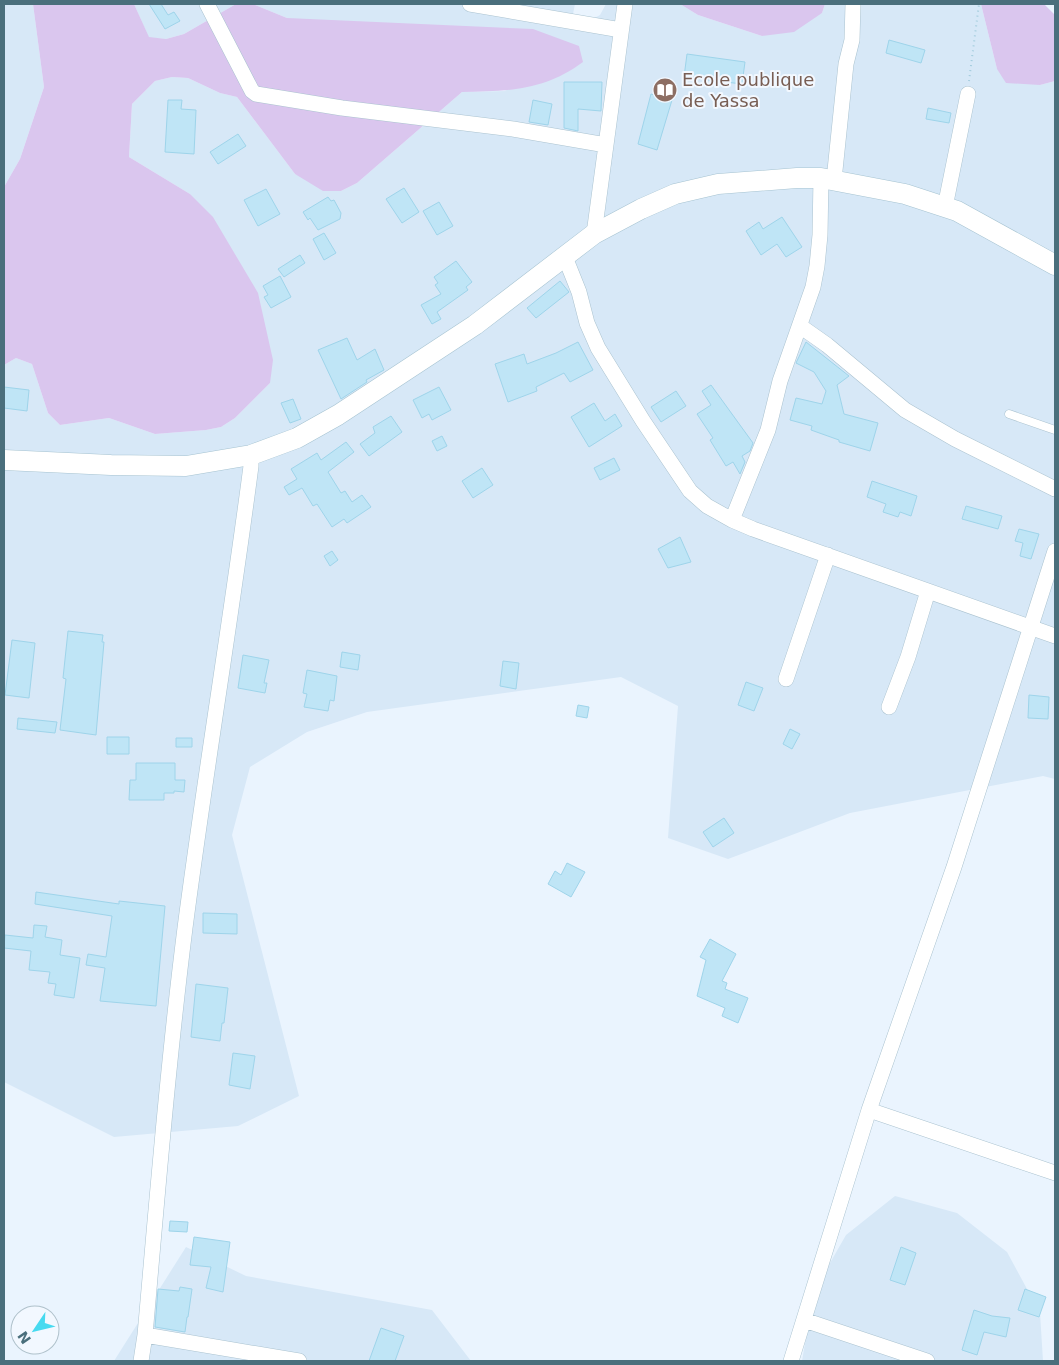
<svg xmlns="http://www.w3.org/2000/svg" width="1059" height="1365" viewBox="0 0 1059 1365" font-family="'DejaVu Sans',sans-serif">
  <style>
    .residential { fill: #d7e8f7 }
    .green { fill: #dac6ee }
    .building { fill: #bfe5f6; stroke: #9ed4ea }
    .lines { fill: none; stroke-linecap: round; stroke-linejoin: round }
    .lane-casing { stroke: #abc3d0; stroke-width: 9 }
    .street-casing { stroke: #abc3d0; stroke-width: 16 }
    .secondary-casing { stroke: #a6c3d1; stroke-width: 21 }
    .path { stroke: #a1cbdc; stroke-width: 2; stroke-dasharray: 1 4; stroke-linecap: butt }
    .lane { stroke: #fff; stroke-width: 8 }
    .street { stroke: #fff; stroke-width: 15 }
    .secondary { stroke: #fff; stroke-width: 20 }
    .labels { text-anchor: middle; stroke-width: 4; stroke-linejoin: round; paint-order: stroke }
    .education-label { font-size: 18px; fill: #785e54; stroke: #f2f8ff; text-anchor: start }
  </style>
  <rect width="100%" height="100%" fill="#eaf4fe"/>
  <path class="residential" d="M4,4H33L44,87L20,159L4,187Z
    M134,4H236L184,34L166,39L149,38Z
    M253,4H575L573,14L586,23L600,15L606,4H680L698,15L762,36L822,13L825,4H981L997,69L1040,85L1055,81V779L1043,776L850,813L728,859L668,838L678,706L621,677L367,712L307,732L250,767L232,835L299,1096L238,1126L114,1137L4,1082V365L16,358L32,364L48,413L60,425L109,418L155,434L206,430L221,427L235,418L270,383L190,194L129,157L132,104L155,81L172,77L188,78L220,93L237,97L295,174L341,191L357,183L462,92L507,91L287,18Z
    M895,1196L957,1213L1007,1252L1040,1313L1043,1361H802L814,1291L846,1235Z
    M186,1247L246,1276L432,1310L471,1361H114Z"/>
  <path class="green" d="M33,4H134L149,37L166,39L184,34L236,4H253L287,18L533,29L579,46L583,62C544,91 508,91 462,92L357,183L341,191H323L295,174L237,97L220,93L188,78L172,77L155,81L132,104L129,157L190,194L213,217L258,293L273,360L270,383L235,418L221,427L206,430L155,434L109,418L60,425L48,413L32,364L16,358L4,365V187L20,159L44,87Z
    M680,4H825L822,13L794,32L762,36L698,15Z
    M981,4H1044L1055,15V81L1040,85L1006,83L997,69Z"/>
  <path class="building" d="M149,4H161L168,15L174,12L180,21L165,29Z
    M889,40L925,50L921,63L886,53Z
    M687,54L745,62L742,84L684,77Z
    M564,82H602L601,111L578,109V131L564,128Z
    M651,94L672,100L657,150L638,144Z
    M168,100H182L181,109L196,110L194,154L165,152Z
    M533,100L552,104L548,125L529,122Z
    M928,108L951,113L949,123L926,119Z
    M238,134L246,146L218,164L210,152Z
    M404,188L419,212L402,223L386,199Z
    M266,189L280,214L258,226L244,200Z
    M328,197L331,201L334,200L341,213L340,219L318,230L310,218L308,220L303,212Z
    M439,202L453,226L437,235L423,211Z
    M782,217L802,247L786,257L777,244L761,255L746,231L759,222L763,229Z
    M324,233L336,253L324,260L313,239Z
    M300,255L305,263L284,277L278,269Z
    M456,261L472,282L466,287L468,290L437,312L441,319L432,324L421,305L441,294L435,285L438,283L434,277Z
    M280,276L291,297L271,308L264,297L268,295L263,286Z
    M560,281L569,292L536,318L527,308Z
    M347,338L357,360L375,349L384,370L366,380L367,382L341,399L318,350Z
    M578,342L593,370L570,382L564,373L536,387L537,391L508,402L495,364L524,354L527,364L556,353Z
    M806,342L849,376L837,385L844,414L878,423L870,451L839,442V440L811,430L812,426L790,420L796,398L822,404L826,391L814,372L796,363Z
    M711,385L753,443L750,451L742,456L745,462L740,474L733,462L726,466L710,440L713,438L697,414L711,405L702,391Z
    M4,387L29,390L27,411L4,408Z
    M439,387L451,410L432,420L429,414L422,418L413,400Z
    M676,391L686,406L661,422L651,407Z
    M293,399L301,419L290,423L281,403Z
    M594,403L605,421L615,414L622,426L589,447L571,417Z
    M391,416L402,432L369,456L360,444L375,433L373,427Z
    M442,436L447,446L437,451L432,441Z
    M346,442L354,452L328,472L341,493L345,491L352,502L362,495L371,507L347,523L344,519L332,527L317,504L313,506L302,488L289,495L284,487L297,479L291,469L317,453L321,460Z
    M614,458L620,470L600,480L594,468Z
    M482,468L493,485L473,498L462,481Z
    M872,481L917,496L911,516L900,512L898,517L883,512L886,504L867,497Z
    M966,506L1002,516L998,529L962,519Z
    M1019,529L1039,534L1031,559L1020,556L1023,543L1015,541Z
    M680,537L691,562L668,568L658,549Z
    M332,551L338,560L330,566L324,556Z
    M68,631L103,635L102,642H104L96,735L60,730L66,679L63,678Z
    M12,640L35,643L29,698L5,695Z
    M342,652L360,655L358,670L340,667Z
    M243,655L269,660L264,683H267L265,693L238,688Z
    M503,661L519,663L516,689L500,686Z
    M307,670L337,676L334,701L330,700L328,711L304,707L307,694L303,693Z
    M746,682L763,688L754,711L738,705Z
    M1029,695L1049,697L1048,719L1028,718Z
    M578,705L589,707L587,718L576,716Z
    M18,718L57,722L55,733L17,729Z
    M790,729L800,734L792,749L783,744Z
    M107,737H129V754H107Z
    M176,738H192V747H176Z
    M136,763H175V780H185L184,792L174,791V793H164V800H129L130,780H136Z
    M724,818L734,833L713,847L703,832Z
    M567,863L585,872L571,897L548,884L555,871L561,875Z
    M36,892L119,904V901L165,906L156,1006L100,1001L105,968L86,965L88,954L106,957L112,916L35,904Z
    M203,913L237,914V934L203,933Z
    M34,925L47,926L45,937L62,940L60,955L80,958L74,998L54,995L56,984L48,983L50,972L29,970L31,951L4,948L5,935L33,938Z
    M710,939L736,954L722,981L727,983L725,989L748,998L738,1023L722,1016L725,1008L697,996L706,960L700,957Z
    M196,984L228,988L224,1023H222L220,1041L191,1037Z
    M233,1053L255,1056L250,1089L229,1085Z
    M170,1221L188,1222L187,1232L169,1231Z
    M194,1237L230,1242L223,1292L206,1288L211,1267L190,1265Z
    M901,1247L916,1253L905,1285L890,1280Z
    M180,1287L192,1289L188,1317H187L185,1332L155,1327L158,1289L179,1291Z
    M1025,1289L1046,1297L1039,1317L1018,1310Z
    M974,1310L992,1316L1010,1318L1006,1337L984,1332L977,1355L962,1350Z
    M381,1328L404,1336L395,1361H369Z"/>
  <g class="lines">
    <defs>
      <path id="lane" d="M1009,414L1055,430"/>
      <path id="street" d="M207,4L252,91L256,94L342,108L513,129L606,145
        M470,4L621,30
        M834,180L846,64L852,40L853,4
        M945,207L968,94
        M594,234L625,4
        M565,257L579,292L587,323L598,348L643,421L690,491L707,506L732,520L753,529L1055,636
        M800,326L827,345L905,410L955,439L1055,489
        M732,520L768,430L780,381L813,287L817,266L820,235L821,178
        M786,679L828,555
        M889,707L908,657L928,591
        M869,1110L954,867L1055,551
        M804,1320L927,1361
        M145,1335L299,1361
        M141,1361L145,1335C157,1199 168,1063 185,928C205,774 231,620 251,466V455
        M791,1361L869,1110L1055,1173"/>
      <path id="secondary" d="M4,460L111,465L186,466L251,455L297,438L338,415L475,325L594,234L641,209L675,194L718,184L797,178H821L905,194L957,211L1055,265"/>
    </defs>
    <use href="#lane" class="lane-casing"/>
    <use href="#street" class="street-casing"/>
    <use href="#secondary" class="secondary-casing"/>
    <path class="path" d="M969,81L979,4"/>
    <use href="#lane" class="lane"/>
    <use href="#street" class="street"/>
    <use href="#secondary" class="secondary"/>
  </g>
  <defs>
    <symbol id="library-disc" viewBox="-11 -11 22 22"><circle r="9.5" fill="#8d6e63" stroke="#f2f8ff"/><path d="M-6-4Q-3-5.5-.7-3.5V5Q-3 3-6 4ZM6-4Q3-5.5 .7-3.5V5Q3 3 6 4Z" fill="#fff"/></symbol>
  </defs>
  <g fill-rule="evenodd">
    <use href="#library-disc" x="651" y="76" width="28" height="28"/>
  </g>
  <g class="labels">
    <g class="education-label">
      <text x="682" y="86">Ecole publique<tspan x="682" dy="21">de Yassa</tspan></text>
    </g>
  </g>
  <rect width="1059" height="1365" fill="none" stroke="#4a6f7c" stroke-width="10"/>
  <g transform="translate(35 1330) rotate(235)"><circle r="24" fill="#f2f8ff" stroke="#afc1cb"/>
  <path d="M0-4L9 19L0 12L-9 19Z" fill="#47daf0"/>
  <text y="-8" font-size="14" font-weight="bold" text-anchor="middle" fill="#4a6f7c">N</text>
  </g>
</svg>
